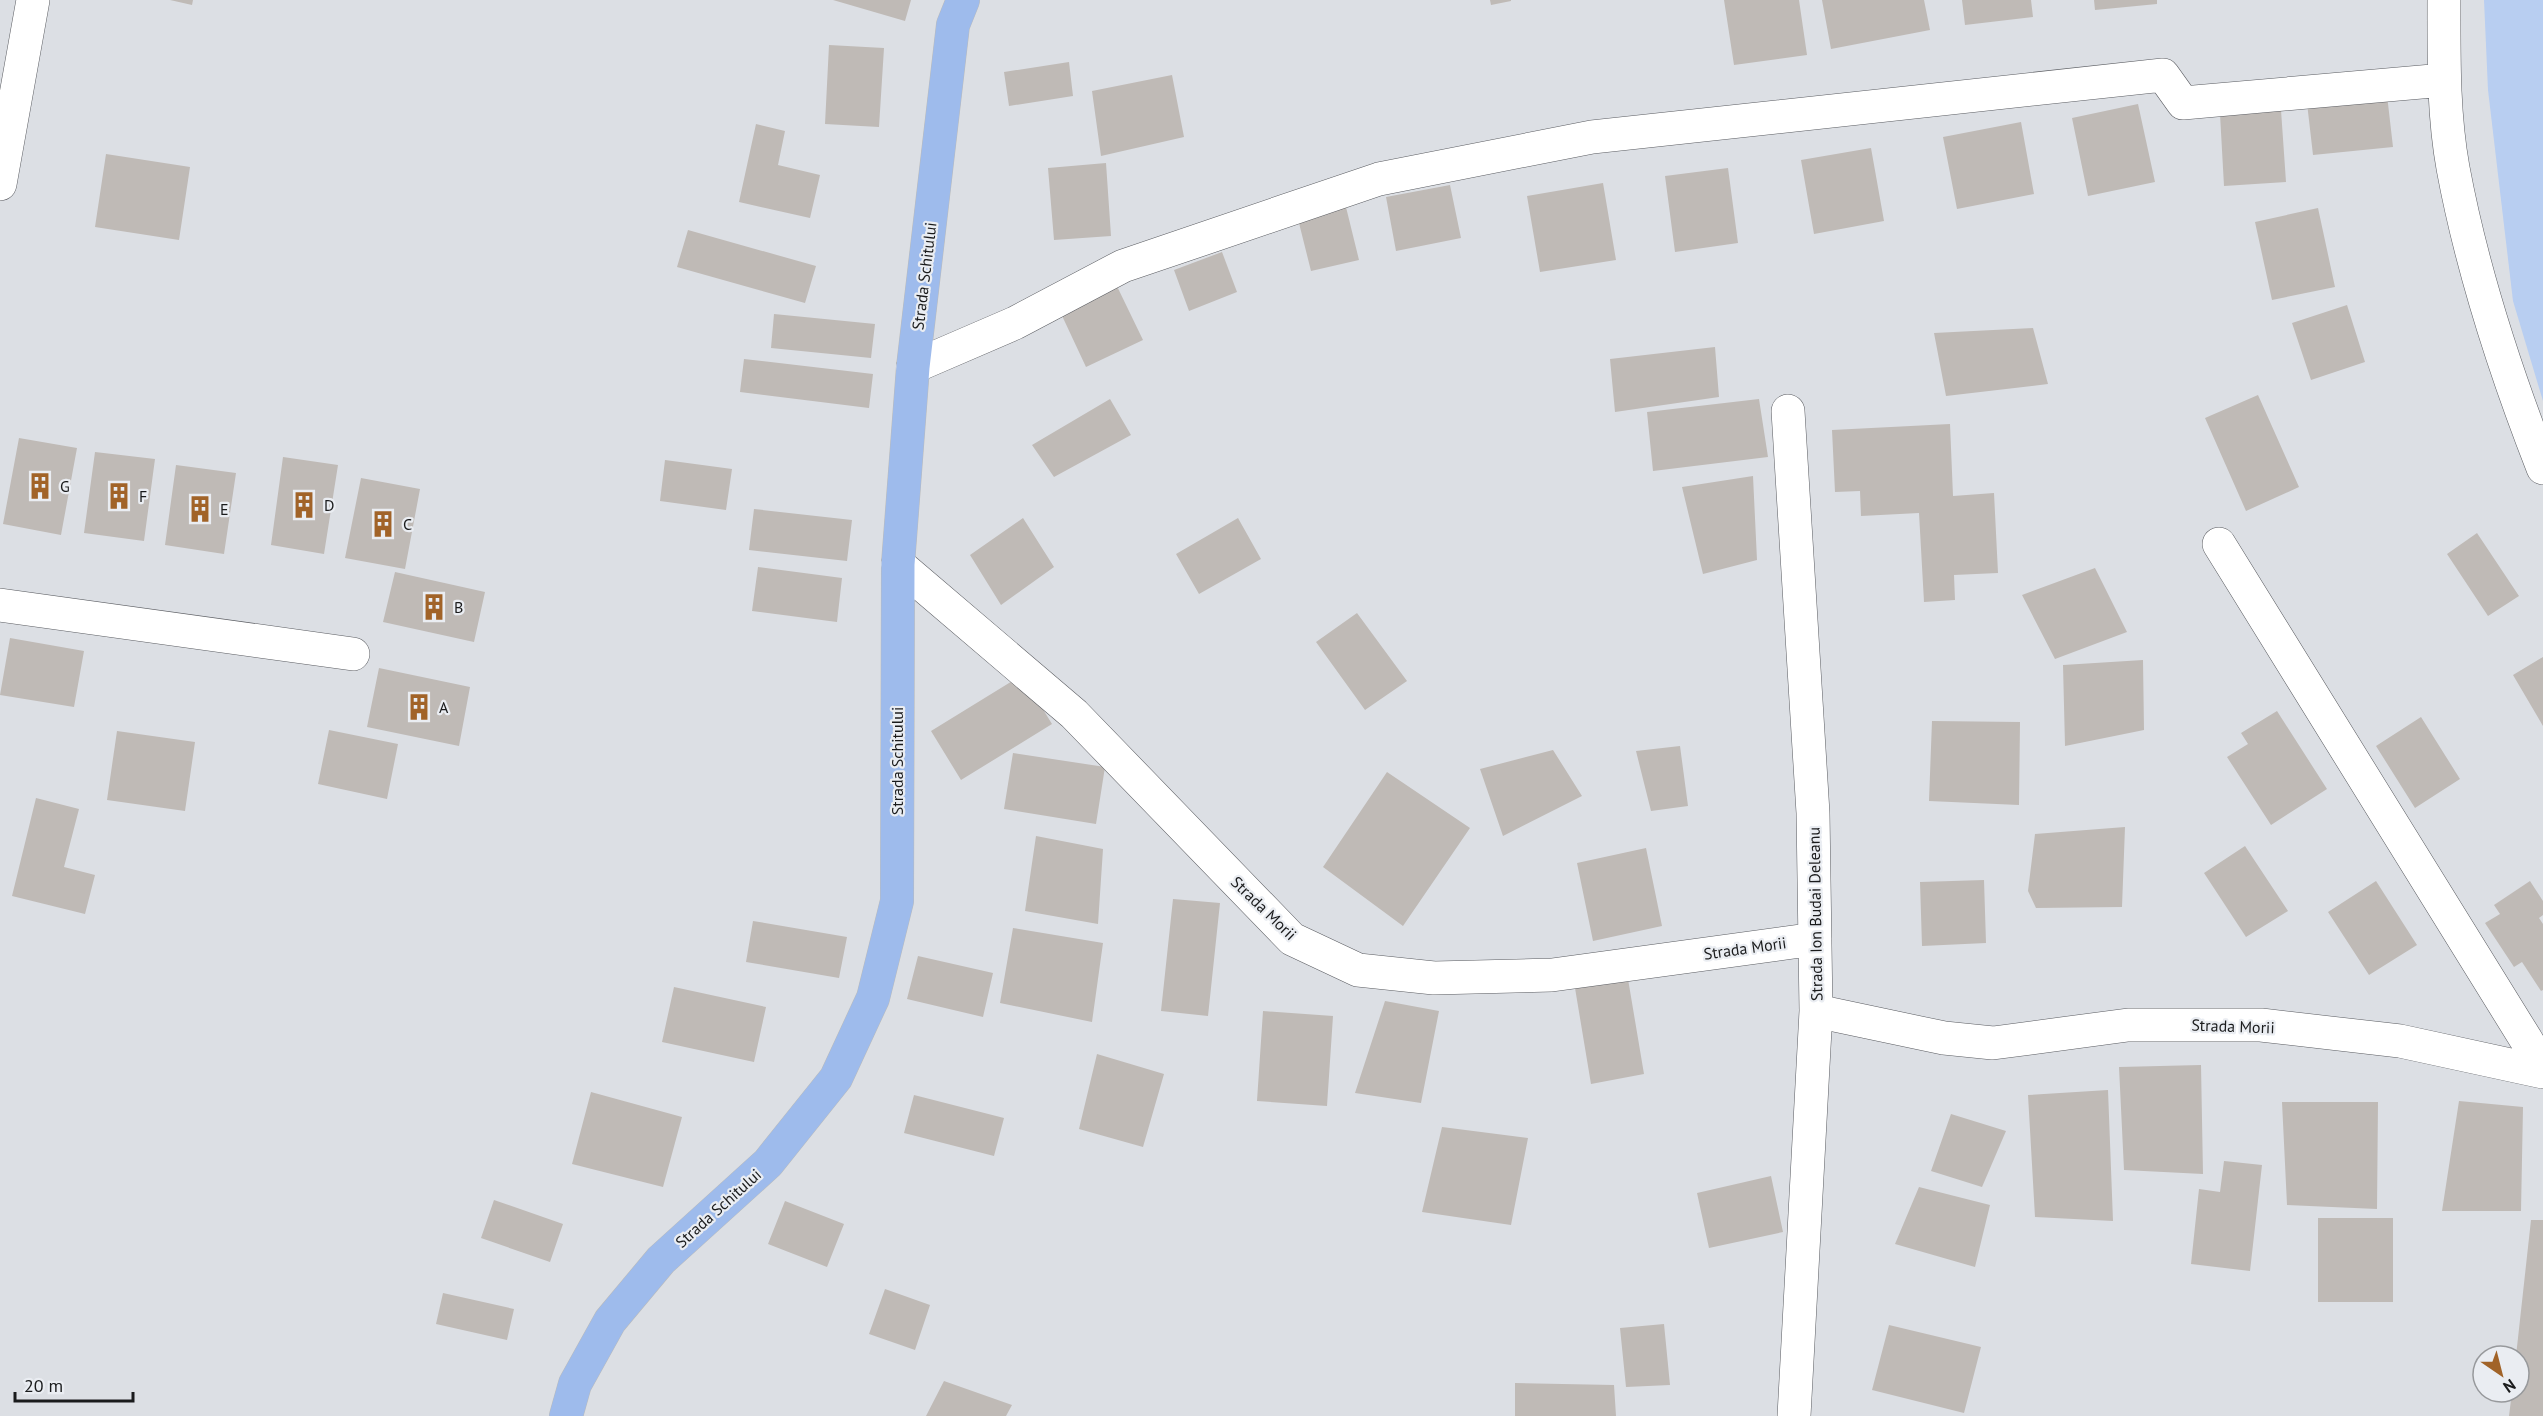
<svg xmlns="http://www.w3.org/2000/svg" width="2543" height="1416" viewBox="0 0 2543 1416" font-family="'PT Sans',sans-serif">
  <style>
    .green { fill: #b8cef1 }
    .building { fill: #bfbab6 }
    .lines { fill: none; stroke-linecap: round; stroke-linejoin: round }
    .minor-casing { stroke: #5a5c61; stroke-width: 34 }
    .major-casing { stroke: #babbbb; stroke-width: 34 }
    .minor { stroke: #fff; stroke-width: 33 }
    .major { stroke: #9ebbec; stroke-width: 33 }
    .labels { text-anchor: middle; stroke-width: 4.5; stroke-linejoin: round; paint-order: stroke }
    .street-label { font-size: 16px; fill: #1a1b1c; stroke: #eaedf2 }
    .poi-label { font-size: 16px; fill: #1a1b1c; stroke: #eaedf2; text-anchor: start }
  </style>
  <rect width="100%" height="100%" fill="#dcdfe4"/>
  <path class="green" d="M2484,0H2543V401L2513,301L2488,90Z"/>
  <path class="building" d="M170,0H193L192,5Z
    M833,0H911L905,21Z
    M1490,0H1511V1L1491,5Z
    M1724,0H1799L1807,55L1734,65Z
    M1822,0H1924L1930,30L1831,49Z
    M1962,0H2031L2033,17L1965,25Z
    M2094,0H2157V4L2095,10Z
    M829,45L884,48L879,127L825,124Z
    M1069,62L1073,96L1009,106L1004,72Z
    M1172,75L1184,137L1101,156L1092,91Z
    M2387,95L2393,147L2313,155L2307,103Z
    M2138,104L2155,182L2088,196L2072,118Z
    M2281,110L2286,182L2224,186L2220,114Z
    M2021,122L2034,194L1957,209L1943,137Z
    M756,124L785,131L778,165L820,175L810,218L739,202Z
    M1871,148L1884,221L1814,234L1801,160Z
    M106,154L190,167L179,240L95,227Z
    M1106,163L1111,236L1054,240L1048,168Z
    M1728,168L1738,243L1675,252L1665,176Z
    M1603,183L1616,260L1540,272L1527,196Z
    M1450,185L1461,238L1396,251L1386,197Z
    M1345,203L1359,260L1311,271L1297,215Z
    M2318,208L2335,287L2272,300L2255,222Z
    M688,230L816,266L805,303L677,267Z
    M1222,252L1237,292L1189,311L1174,270Z
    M1113,278L1143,340L1086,367L1057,305Z
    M2347,305L2365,362L2311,380L2292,323Z
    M774,314L875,324L871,358L771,348Z
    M2033,328L2048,384L1946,396L1934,333Z
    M1715,347L1719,397L1615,412L1610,359Z
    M744,359L873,374L869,408L740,392Z
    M2258,395L2299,487L2246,511L2205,418Z
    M1110,399L1131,435L1054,477L1032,445Z
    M1759,399L1768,457L1653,471L1647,412Z
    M1950,424L1953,496L1994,493L1998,573L1954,575L1955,600L1924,602L1919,513L1861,516L1860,491L1835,492L1832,430Z
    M19,438L77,448L61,535L3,524Z
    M95,452L155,459L144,541L84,533Z
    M283,457L338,465L324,554L271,545Z
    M665,460L732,469L726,510L660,501Z
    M176,465L236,473L224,554L165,545Z
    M1753,476L1757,560L1703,574L1682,487Z
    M361,478L420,489L405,569L345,558Z
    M754,509L852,520L847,561L749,550Z
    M1023,518L1054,567L1001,605L970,555Z
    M1238,518L1261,559L1199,594L1176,554Z
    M2477,533L2519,596L2488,616L2447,554Z
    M758,567L842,578L837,622L752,611Z
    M2095,568L2127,632L2055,659L2022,595Z
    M395,572L485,592L474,642L383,622Z
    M1357,613L1407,681L1365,710L1316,642Z
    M10,638L84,651L74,707L0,695Z
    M2543,657V726L2513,675Z
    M2143,660L2144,730L2065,746L2063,665Z
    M379,668L470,687L459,746L367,727Z
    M1022,675L1052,724L961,780L931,731Z
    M2277,711L2327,789L2271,825L2227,757L2248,744L2241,733Z
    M2421,717L2460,779L2415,808L2376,746Z
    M1932,721L2020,722L2019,805L1929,801Z
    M329,730L398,744L387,799L318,784Z
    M117,731L195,742L185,811L107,800Z
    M1680,746L1688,806L1651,811L1636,751Z
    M1553,750L1582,796L1503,836L1480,769Z
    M1013,753L1105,767L1096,824L1004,809Z
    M1387,772L1470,828L1403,926L1323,867Z
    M36,798L79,809L64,867L95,875L85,914L12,896Z
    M2125,827L2122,907L2036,908L2028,891L2035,834Z
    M1036,836L1103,849L1098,924L1025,911Z
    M2245,846L2288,911L2246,937L2204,873Z
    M1646,848L1662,926L1593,941L1577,863Z
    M1984,880L1986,943L1922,946L1920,882Z
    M2376,881L2417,945L2369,975L2328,912Z
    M2530,881L2543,901V915L2539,918L2543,924V990L2541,991L2522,962L2514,967L2485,923L2500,914L2494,905Z
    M1173,899L1220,903L1208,1016L1161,1011Z
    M753,921L847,937L839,978L746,962Z
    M1013,928L1103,943L1092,1022L1000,1003Z
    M918,956L993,973L983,1017L907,999Z
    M1628,979L1644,1074L1591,1084L1575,988Z
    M674,987L766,1007L754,1062L662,1042Z
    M1385,1001L1439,1011L1421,1103L1355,1093Z
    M1263,1011L1333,1016L1327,1106L1257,1101Z
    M1097,1054L1164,1074L1143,1147L1079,1129Z
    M2201,1065L2203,1174L2124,1170L2119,1067Z
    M2108,1090L2113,1221L2035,1217L2028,1095Z
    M591,1092L682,1117L663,1187L572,1164Z
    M914,1095L1004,1118L994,1156L904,1133Z
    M2459,1101L2523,1107L2521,1211H2442Z
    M2282,1102H2378L2377,1209L2287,1205Z
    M1951,1114L2006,1131L1982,1187L1931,1171Z
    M1442,1127L1528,1138L1511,1225L1422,1212Z
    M2224,1161L2262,1165L2250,1271L2191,1264L2199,1189L2220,1192Z
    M1771,1176L1783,1232L1709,1248L1697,1193Z
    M1919,1187L1990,1205L1975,1267L1895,1244Z
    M494,1200L563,1224L550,1262L481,1238Z
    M785,1201L844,1224L827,1267L768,1244Z
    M2318,1218H2393V1302H2318Z
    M2531,1220H2543V1416H2509L2512,1392H2519V1356H2516Z
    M885,1289L930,1305L915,1350L869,1334Z
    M443,1293L514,1309L507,1340L436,1324Z
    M1664,1324L1670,1385L1626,1387L1620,1328Z
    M1889,1325L1981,1347L1964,1413L1872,1390Z
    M944,1381L1012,1405L1006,1416H926Z
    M1515,1383L1614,1385L1616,1416H1515Z"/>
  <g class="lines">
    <defs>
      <path id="minor" d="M2444,0C2444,56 2443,113 2453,168C2472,270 2505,371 2543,468
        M0,184L33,0
        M913,367L1015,323L1123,266L1379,179L1592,137L2163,75L2183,103L2444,80
        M1788,411L1813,813L1816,1011L1794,1416
        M2219,544L2543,1067
        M898,564L1074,714L1292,939L1358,970L1434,978L1552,975L1815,939
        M0,605L353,654
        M1816,1011L1944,1038L1993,1043L2128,1025H2261L2400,1041L2543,1072"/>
      <path id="major" d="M566,1416L575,1384L610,1321L661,1260L768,1163L836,1078L873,998L897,901L898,564L913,367L953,25L963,0"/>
    </defs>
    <use href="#minor" class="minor-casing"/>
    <use href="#major" class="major-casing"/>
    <use href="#minor" class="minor"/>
    <use href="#major" class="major"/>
  </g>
  <defs>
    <symbol id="building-bare" viewBox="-9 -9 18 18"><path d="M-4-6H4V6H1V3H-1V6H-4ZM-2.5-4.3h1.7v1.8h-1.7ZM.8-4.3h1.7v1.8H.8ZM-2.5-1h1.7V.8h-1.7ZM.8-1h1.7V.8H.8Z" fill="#a16328" stroke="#eaedf2" stroke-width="2.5" paint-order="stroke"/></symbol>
  </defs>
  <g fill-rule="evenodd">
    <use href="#building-bare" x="21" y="467" width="38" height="38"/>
    <use href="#building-bare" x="100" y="477" width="38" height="38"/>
    <use href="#building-bare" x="285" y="486" width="38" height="38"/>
    <use href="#building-bare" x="181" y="490" width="38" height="38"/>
    <use href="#building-bare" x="364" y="505" width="38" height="38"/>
    <use href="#building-bare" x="415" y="588" width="38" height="38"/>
    <use href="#building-bare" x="400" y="688" width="38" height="38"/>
  </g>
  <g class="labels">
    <g class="street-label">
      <text transform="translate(924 276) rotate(-83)" y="6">Strada Schitului</text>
      <text transform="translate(897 761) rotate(-90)" y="6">Strada Schitului</text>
      <text transform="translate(1264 908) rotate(44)" y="6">Strada Morii</text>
      <text transform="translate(1815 914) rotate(-91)" y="6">Strada Ion Budai Deleanu</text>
      <text transform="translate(1745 948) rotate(-8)" y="6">Strada Morii</text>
      <text transform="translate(2233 1026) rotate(2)" y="6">Strada Morii</text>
      <text transform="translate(718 1208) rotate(-42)" y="6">Strada Schitului</text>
    </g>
    <g class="poi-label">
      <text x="60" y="492">G</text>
      <text x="139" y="502">F</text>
      <text x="324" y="511">D</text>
      <text x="220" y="515">E</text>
      <text x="403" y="530">C</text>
      <text x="454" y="613">B</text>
      <text x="439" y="713">A</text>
    </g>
  </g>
  <g transform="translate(2501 1374) rotate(145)"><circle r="28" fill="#eaedf2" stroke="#97999c" stroke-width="1.5"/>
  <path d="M0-4.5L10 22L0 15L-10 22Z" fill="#a16328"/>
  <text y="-9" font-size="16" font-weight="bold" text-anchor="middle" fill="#1a1b1c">N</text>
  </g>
  <path d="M15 1392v9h118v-9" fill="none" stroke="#1a1b1c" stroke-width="3"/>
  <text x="24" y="1392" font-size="18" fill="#1a1b1c" stroke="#eaedf2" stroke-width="4.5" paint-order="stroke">20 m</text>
</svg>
